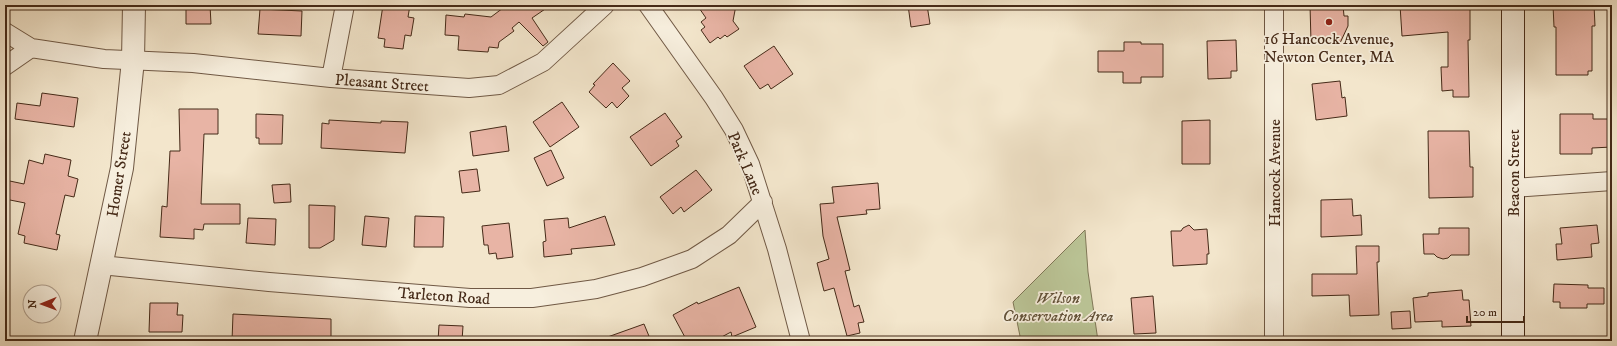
<svg xmlns="http://www.w3.org/2000/svg" width="1617" height="346" viewBox="0 0 1617 346" font-family="'IM FELL DW Pica',serif">
  <style>
    .green { fill: #bbc597; stroke: #807858 }
    .building { fill: #e8b4a5; stroke: #452a18 }
    .lines { fill: none; stroke-linecap: round; stroke-linejoin: round }
    .minor-casing { stroke: #705945; stroke-width: 20 }
    .tertiary-casing { stroke: #705945; stroke-width: 24 }
    .secondary-casing { stroke: #452a18; stroke-width: 24 }
    .minor { stroke: #f7efde; stroke-width: 18 }
    .tertiary { stroke: #f7efde; stroke-width: 22 }
    .secondary { stroke: #f7efde; stroke-width: 22 }
    .poi-dot { fill: #8f2418; stroke: #f7efde; stroke-width: 1.5 }
    .labels { text-anchor: middle; stroke-width: 3.5; stroke-linejoin: round; paint-order: stroke }
    .poi-label { font-size: 16px; fill: #452a18; stroke: #f7efde }
    .street-label { font-size: 16px; fill: #452a18; stroke: #f7efde }
    .park-label { font-size: 16px; font-style: italic; fill: #625138; stroke: #f7efde }
  </style>
  <rect width="100%" height="100%" fill="#f3e6cc"/>
  <filter id="stains"><feTurbulence type="fractalNoise" baseFrequency=".005" numOctaves="4"/><feColorMatrix values="0 0 0 0 .2 0 0 0 0 .09 0 0 0 0 .02 0 0 0 .5 -.17"/></filter>
  <radialGradient id="worn" r=".72"><stop offset=".6" stop-color="#630" stop-opacity="0"/><stop offset="1" stop-color="#630" stop-opacity=".3"/></radialGradient>
  <path class="green" d="M1085,230L1088,272L1098,341H1021L1013,302Z"/>
  <path class="building" d="M186,5H210L211,24H186Z
    M383,5H410L408,17L414,18L411,36L405,35L403,49L384,47L385,39L378,38Z
    M507,5H551L532,18L548,42L543,46L519,22L512,28L514,31L499,42L498,48L489,47L488,52L458,50L459,36L445,35L446,15L464,17L465,14L491,17Z
    M697,5H736L733,21L739,29L727,37L725,35L720,39L718,37L710,43L701,30L705,27L701,22L706,18Z
    M908,5H927L930,24L911,27Z
    M1310,5H1343L1344,16H1348V26L1340,43L1311,42Z
    M1400,5L1470,6V40H1468L1469,97H1453V90L1442,91L1441,67H1448V32L1402,36Z
    M1553,5H1594L1595,26H1592V71H1588V75H1556V27H1554Z
    M260,9L302,11L301,36L258,34Z
    M1236,40L1237,71H1231V78L1208,79L1207,41Z
    M1124,42H1141V44H1163V77H1141V83H1123V72H1098V51H1124Z
    M774,46L793,74L771,89L768,84L760,89L744,66Z
    M613,63L630,81L622,88L629,96L617,108L612,102L606,108L589,92L595,85L593,84Z
    M1340,81L1342,98L1345,97L1347,116L1316,120L1312,84Z
    M42,93L78,98L74,127L15,119L17,103L40,106Z
    M562,102L579,127L550,147L533,122Z
    M179,109H218V134H204L201,204H240V224H204L203,230L194,229V239L160,237L162,206L167,207L170,151H180Z
    M665,113L682,137L676,141L679,146L651,166L630,137Z
    M256,114L283,115L282,144H259V138H256Z
    M1560,114H1593V119H1612V147L1592,148V154H1560Z
    M329,120L381,123V121L408,122L405,153L321,148L322,123L329,124Z
    M1210,120V164H1182V121Z
    M506,126L509,151L473,156L470,132Z
    M1428,131H1469L1470,167H1473V197L1429,198Z
    M551,150L564,178L547,186L534,158Z
    M45,154L71,160L68,176L78,179L74,197L65,195L56,234L60,235L57,250L24,243L25,236L18,234L25,203L5,199V180L24,184L29,160L43,164Z
    M477,169L480,191L462,193L459,171Z
    M696,170L712,190L684,212L681,207L673,214L660,197Z
    M878,183L880,209L866,210L867,214L837,217L850,270L845,271L854,307L859,305L864,322L858,323L860,333L847,336L834,288L824,291L817,263L829,259L823,236L820,204L834,203L832,187Z
    M290,184L291,202L274,203L272,185Z
    M1352,199L1353,216L1361,215L1362,235L1321,237V200Z
    M309,205L335,206L334,240L320,248H309Z
    M365,216L389,218L386,247L362,245Z
    M415,216L444,217L443,247H414Z
    M605,216L615,245L571,249L572,254L544,257L543,242L546,241L544,220L568,218L569,228Z
    M248,218L276,219L275,245L246,243Z
    M509,223L513,257L497,259L496,253L489,254L488,245H484L482,226Z
    M1189,225L1194,230L1207,229L1209,254H1207V264L1173,266L1171,231H1181L1183,228Z
    M1597,225L1599,243L1591,244L1592,257L1557,260L1556,244H1562L1560,228Z
    M1439,228H1469V255H1451L1448,258L1443,259L1437,257L1434,254H1424L1423,234H1439Z
    M1356,246H1379V262H1377L1379,315L1350,316L1349,295L1312,296V274H1357Z
    M1554,284L1588,285V288H1604V304H1587V308H1560V302H1553Z
    M739,287L756,327L732,337L731,332L714,341H687L673,315L697,302L698,304Z
    M1462,290L1463,300H1469L1471,326L1442,327V321L1415,322L1413,298L1428,296V293Z
    M1153,296L1156,333L1134,334L1131,298Z
    M150,303H178L177,315H183L182,332H149Z
    M1410,311L1411,328L1392,329L1391,312Z
    M233,314L331,319V341H232Z
    M644,324L651,341H602V339Z
    M439,325L463,326L462,341H438Z"/>
  <g class="lines">
    <defs>
      <path id="minor" d="M648,5L714,98L734,130L750,164L777,249L801,341
        M1274,5V341
        M5,32L31,48
        M5,66L31,48L104,59L193,63L331,78L469,88L499,85L543,62L605,5
        M331,78L345,5
        M1513,188L1612,181
        M101,265L269,282L470,298H532L596,289L642,277L692,259L729,235L763,202"/>
      <path id="tertiary" d="M85,341L122,168L133,60L134,5"/>
      <path id="secondary" d="M1513,341V5"/>
    </defs>
    <use href="#minor" class="minor-casing"/>
    <use href="#tertiary" class="tertiary-casing"/>
    <use href="#secondary" class="secondary-casing"/>
    <use href="#minor" class="minor"/>
    <use href="#tertiary" class="tertiary"/>
    <use href="#secondary" class="secondary"/>
  </g>
  <circle class="poi-dot" cx="1329" cy="22" r="4"/>
  <g class="labels">
    <g class="poi-label">
      <text x="1329" y="44">16 Hancock Avenue,<tspan x="1329" dy="18">Newton Center, MA</tspan></text>
    </g>
    <g class="street-label">
      <text transform="translate(382 82) rotate(4)" y="6">Pleasant Street</text>
      <text transform="translate(746 163) rotate(67)" y="6">Park Lane</text>
      <text transform="translate(1274 173) rotate(-90)" y="6">Hancock Avenue</text>
      <text transform="translate(1513 173) rotate(-90)" y="6">Beacon Street</text>
      <text transform="translate(118 174) rotate(-81)" y="6">Homer Street</text>
      <text transform="translate(444 295) rotate(4)" y="6">Tarleton Road</text>
    </g>
    <g class="park-label">
      <text x="1058" y="303">Wilson<tspan x="1058" dy="18">Conservation Area</tspan></text>
    </g>
  </g>
  <rect width="1617" height="346" fill="none" stroke="#f3e6cc" stroke-width="20"/>
  <rect x="6" y="6" width="1605" height="334" fill="none" stroke="#452a18" stroke-width="2"/>
  <rect x="10" y="10" width="1597" height="326" fill="none" stroke="#452a18"/>
  <g transform="translate(42 304) rotate(269)"><circle r="19" fill="#f7efde" stroke="#b0a08f"/>
  <path d="M0-3L7 15L0 10L-7 15Z" fill="#8f2418"/>
  <text y="-6" font-size="11" font-weight="bold" text-anchor="middle" fill="#452a18">N</text>
  </g>
  <path d="M1467 316v6h57v-6" fill="none" stroke="#452a18" stroke-width="2"/>
  <text x="1473" y="316" font-size="12" fill="#452a18" stroke="#f7efde" stroke-width="3" paint-order="stroke">20 m</text>
  <rect width="100%" height="100%" filter="url(#stains)"/>
  <rect width="100%" height="100%" fill="url(#worn)"/>
</svg>
